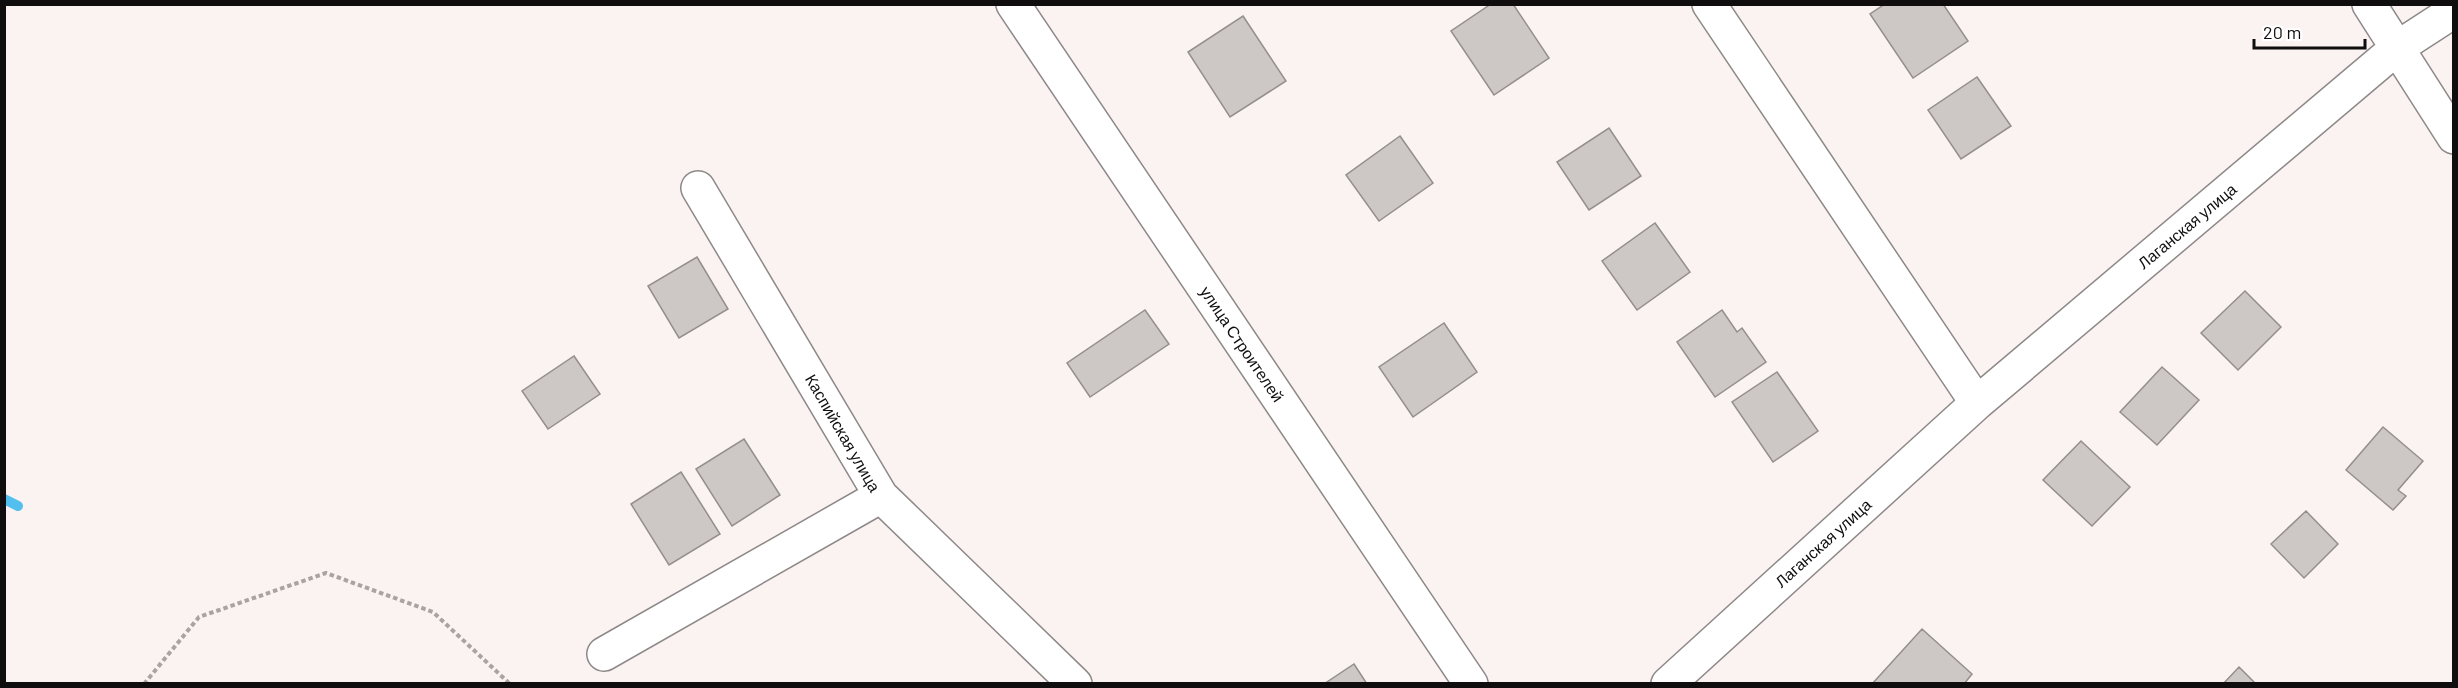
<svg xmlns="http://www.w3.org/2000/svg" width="2458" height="688" viewBox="0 0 2458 688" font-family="Barlow,sans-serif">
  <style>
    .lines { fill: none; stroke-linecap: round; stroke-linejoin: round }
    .stream { stroke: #52bfee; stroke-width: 10 }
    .building { fill: #cdc7c6; stroke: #948e8d; stroke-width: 1.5 }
    .minor-casing { stroke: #8e8988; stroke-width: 36 }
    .path { stroke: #a9a4a3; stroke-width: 4; stroke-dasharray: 4.5 3; stroke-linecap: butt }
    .minor { stroke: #fff; stroke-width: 33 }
    .labels { text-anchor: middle; stroke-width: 4.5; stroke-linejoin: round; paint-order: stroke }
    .street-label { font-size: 16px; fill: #0f0d0d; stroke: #fff }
  </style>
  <rect width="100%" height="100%" fill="#faf3f2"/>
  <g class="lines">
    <path class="stream" d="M4,499L18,506"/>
  </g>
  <path class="building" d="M1491,4H1513L1549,58L1494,95L1451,31Z
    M1885,4H1943L1968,41L1913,78L1870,14Z
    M1243,16L1286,81L1230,117L1188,52Z
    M1977,77L2011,126L1961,159L1928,110Z
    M1609,128L1641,176L1589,210L1557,162Z
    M1400,136L1433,183L1379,221L1346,175Z
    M1655,223L1690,272L1637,310L1602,261Z
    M697,257L728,309L679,338L648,286Z
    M2245,291L2281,327L2238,370L2201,333Z
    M1145,310L1169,344L1090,397L1067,363Z
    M1722,310L1737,332L1742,328L1766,362L1715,397L1677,342Z
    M1444,323L1477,372L1413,417L1379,367Z
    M574,356L600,394L548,429L522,391Z
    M2162,367L2199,400L2157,445L2120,412Z
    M1777,372L1818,431L1773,462L1732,402Z
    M2383,427L2423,461L2398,490L2406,496L2393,510L2346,470Z
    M744,439L780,495L732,526L696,469Z
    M2081,441L2130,487L2092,526L2043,480Z
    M681,472L720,534L669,565L631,504Z
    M2306,511L2338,544L2304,578L2271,544Z
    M1922,629L1972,674L1964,684H1872Z
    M1354,664L1367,684H1324Z
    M2239,667L2256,684H2223Z"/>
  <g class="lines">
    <defs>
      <path id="minor" d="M1013,4L1471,684
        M1709,4L1977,403
        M2369,4L2454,137
        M698,188L881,496L1075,684
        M604,654L881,496
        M1668,684L1977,403L2397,48L2454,11"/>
    </defs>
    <use href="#minor" class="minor-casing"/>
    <path class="path" d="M144,684L199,617L326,573L433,612L510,684"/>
    <use href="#minor" class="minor"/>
  </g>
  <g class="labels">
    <g class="street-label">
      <text transform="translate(2187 226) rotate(-40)" y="6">Лаганская улица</text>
      <text transform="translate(1242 344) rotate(56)" y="6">улица Строителей</text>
      <text transform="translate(843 433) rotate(60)" y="6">Каспийская улица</text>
      <text transform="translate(1823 543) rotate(-42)" y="6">Лаганская улица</text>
    </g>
  </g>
  <rect width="2458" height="688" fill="none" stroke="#0f0d0d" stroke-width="12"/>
  <path d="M2254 39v9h111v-9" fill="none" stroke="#0f0d0d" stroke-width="3"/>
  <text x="2263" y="39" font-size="18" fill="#0f0d0d" stroke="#ffffff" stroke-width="4.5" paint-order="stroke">20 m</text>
</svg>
